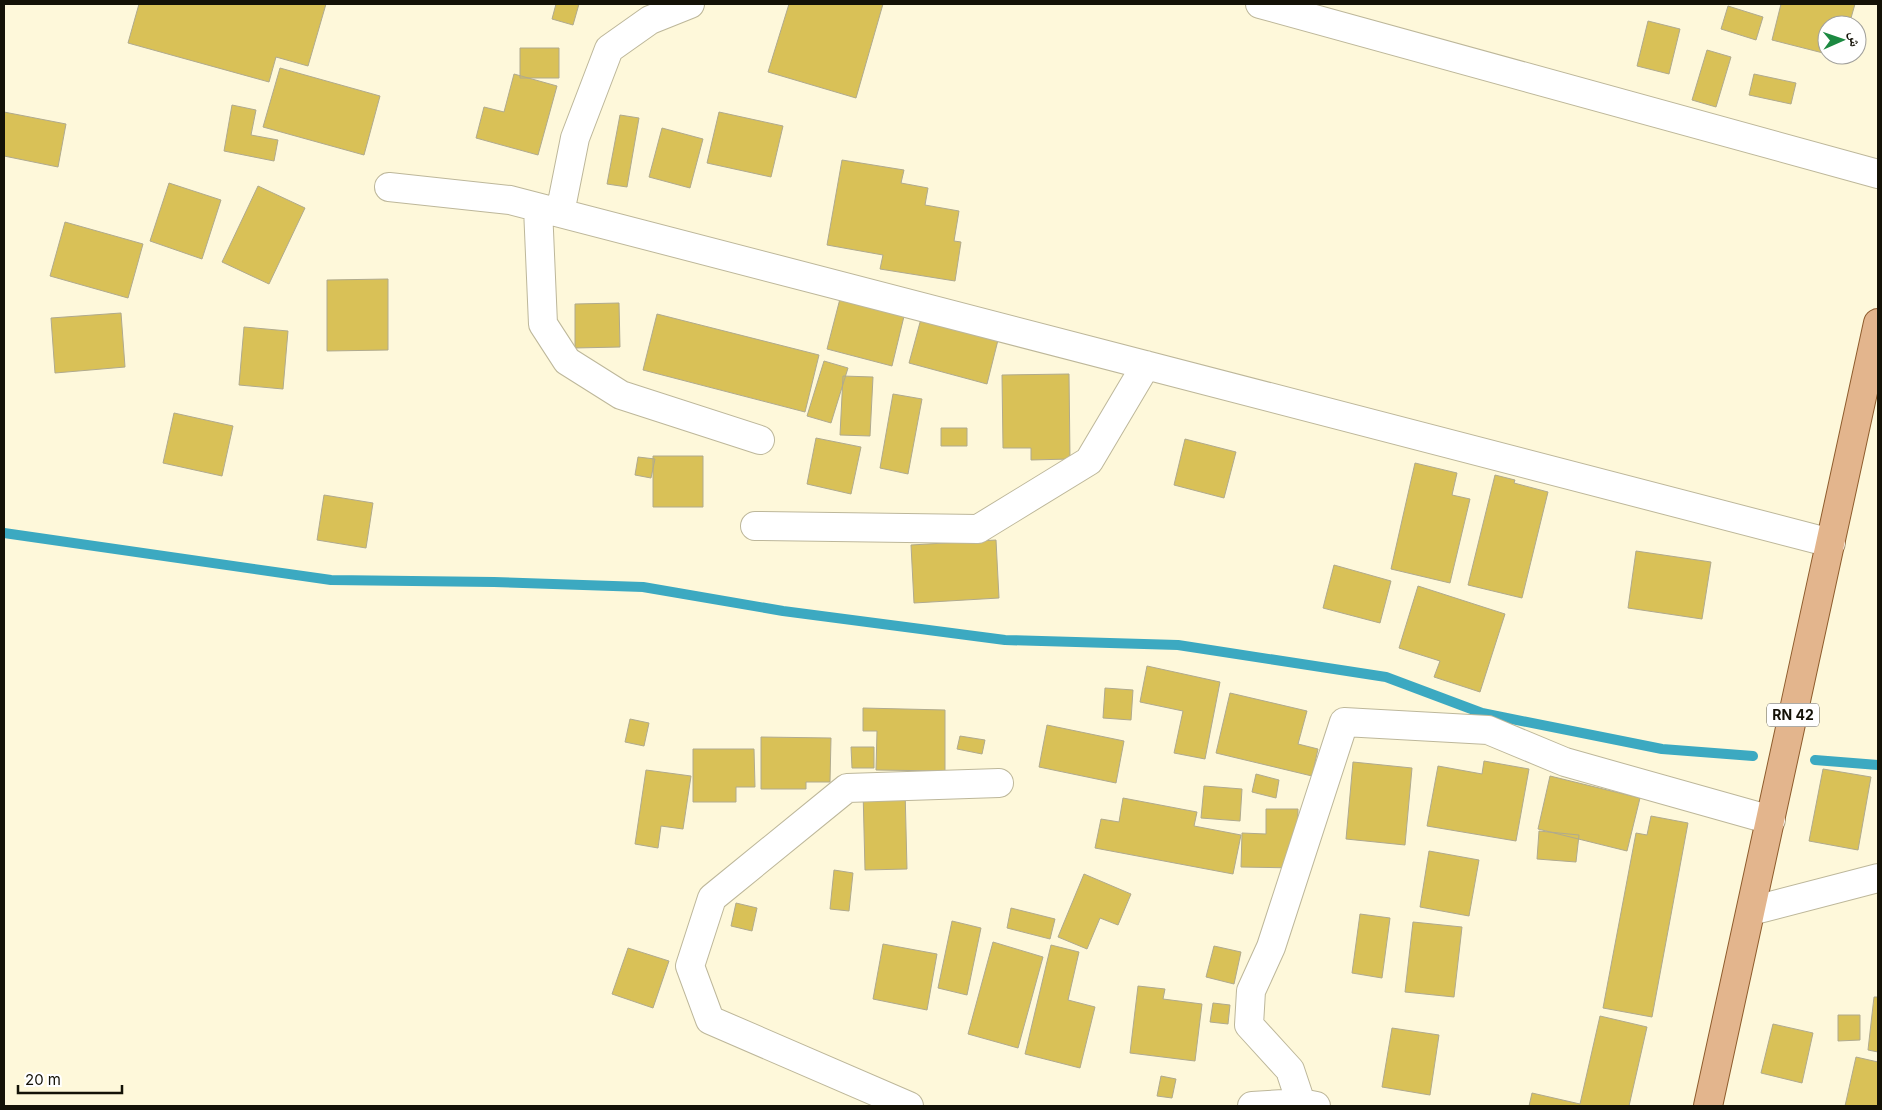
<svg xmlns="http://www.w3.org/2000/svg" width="1882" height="1110" viewBox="0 0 1882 1110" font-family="Inter,'Noto Naskh Arabic',sans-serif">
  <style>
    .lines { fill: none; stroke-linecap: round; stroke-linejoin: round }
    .stream { stroke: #3ca9c1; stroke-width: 10 }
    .building { fill: #d9c157; stroke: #b0aa8e }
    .minor-casing { stroke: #bdb79a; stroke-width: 30 }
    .major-casing { stroke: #8e5c2d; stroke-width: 30 }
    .minor { stroke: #fff; stroke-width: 28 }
    .major { stroke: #e3b58d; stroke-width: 28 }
    .labels { text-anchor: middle; stroke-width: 4; stroke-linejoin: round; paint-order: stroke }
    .shield { fill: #fff; stroke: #5a5951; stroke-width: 1 }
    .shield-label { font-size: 14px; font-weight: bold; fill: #141207 }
  </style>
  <rect width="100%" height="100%" fill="#fef8da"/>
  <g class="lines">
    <path class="stream" d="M4,533L331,580L494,582L643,587L783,611L1005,640L1178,645L1386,677L1482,713L1662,749L1753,756
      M1815,760L1878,765"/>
  </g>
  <path class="building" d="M139,4H326L308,66L276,57L269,82L128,43Z
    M556,4H579L573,25L552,19Z
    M789,4H883L856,98L768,72Z
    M1781,4H1855L1849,25H1827V54L1772,40Z
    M1728,6L1763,17L1756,40L1721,29Z
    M1648,21L1680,29L1669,74L1637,66Z
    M520,48H559V78H520Z
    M1707,50L1731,57L1716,107L1692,100Z
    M280,68L380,96L364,155L263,127Z
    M514,74L557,86L538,155L476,138L484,107L504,112Z
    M1754,74L1796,83L1791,104L1749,95Z
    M232,105L256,110L251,135L278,140L274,161L224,151Z
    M4,112L66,124L58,167L4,156Z
    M719,112L783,126L771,177L707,163Z
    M620,115L639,118L627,187L607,184Z
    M662,128L703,139L690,188L649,177Z
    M842,160L904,170L901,183L928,188L925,205L959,211L954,241L961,242L955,281L880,269L883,255L827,245Z
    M169,183L221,200L202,259L150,241Z
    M258,186L305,208L269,284L222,262Z
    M65,222L143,244L128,298L50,276Z
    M388,279V350L327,351V280Z
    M842,291L906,308L892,366L827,349Z
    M619,303L620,347L575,348V304Z
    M121,313L125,367L55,373L51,318Z
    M657,314L819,355L805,412L643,370Z
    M922,315L999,336L987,384L909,363Z
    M244,327L288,331L283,389L239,385Z
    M824,361L848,368L831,423L807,416Z
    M1069,374L1070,459L1031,460V448H1003L1002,375Z
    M843,376L873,377L870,436L840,435Z
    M893,394L922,399L908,474L880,468Z
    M174,413L233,426L222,476L163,463Z
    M941,428H967V446H941Z
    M816,438L861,447L851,494L807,484Z
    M1185,439L1236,452L1224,498L1174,485Z
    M653,456H703V507H653Z
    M638,457L655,459L651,478L635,475Z
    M1415,463L1457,473L1452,495L1470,499L1450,583L1391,569Z
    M1495,475L1515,480L1514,483L1548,492L1522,598L1468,585Z
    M324,495L373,503L366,548L317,540Z
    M996,540L999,598L914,603L911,545Z
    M1636,551L1711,562L1702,619L1628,608Z
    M1334,565L1391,581L1380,623L1323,608Z
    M1418,586L1505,614L1480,692L1434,677L1440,661L1399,648Z
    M1147,666L1220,682L1205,759L1174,753L1183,711L1140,702Z
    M1105,688L1133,690L1131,720L1103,718Z
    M1230,693L1307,711L1298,744L1318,749L1312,776L1216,753Z
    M863,708L945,710V771L876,770L877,731H863Z
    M630,719L649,723L644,746L625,742Z
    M1047,725L1124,741L1116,783L1039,767Z
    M960,736L985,740L982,754L957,749Z
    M761,737L831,738L830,782H806V789H761Z
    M851,747H874V768H852Z
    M693,749H754L755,787H736V802H693Z
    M1484,761L1529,769L1516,841L1427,826L1438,766L1482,774Z
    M1353,762L1412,768L1405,845L1346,839Z
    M1823,769L1871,777L1858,850L1809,841Z
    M646,770L691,776L683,829L661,826L658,848L635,844Z
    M1256,774L1279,780L1276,798L1252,792Z
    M1550,776L1640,798L1627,851L1538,829Z
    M1204,786L1242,789L1240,821L1201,818Z
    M905,789L907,869L865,870L863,790Z
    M1123,798L1197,812L1194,826L1241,835L1233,874L1095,848L1101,819L1119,822Z
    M1266,809H1298L1297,868L1241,867L1242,833L1266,834Z
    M1651,816L1688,823L1652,1017L1603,1008L1636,833L1647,835Z
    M1539,831L1579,835L1576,862L1537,859Z
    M1429,851L1479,860L1469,916L1420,907Z
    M834,870L853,873L849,911L830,909Z
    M1084,874L1131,894L1118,925L1100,918L1087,949L1058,937Z
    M736,903L757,908L752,931L731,926Z
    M1011,908L1055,919L1050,939L1007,928Z
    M1360,914L1390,918L1382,978L1352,973Z
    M952,921L981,928L967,995L938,988Z
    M1413,922L1462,927L1454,997L1405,992Z
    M993,942L1043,957L1018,1048L968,1034Z
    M883,944L937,954L927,1010L873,999Z
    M1051,945L1079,952L1068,1000L1095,1007L1080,1068L1025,1054Z
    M1214,946L1241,952L1234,984L1206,977Z
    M628,948L669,961L653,1008L612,994Z
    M1138,986L1165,989L1163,999L1202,1004L1195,1061L1130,1053Z
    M1874,997H1878V1052L1868,1050Z
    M1213,1003L1230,1005L1228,1024L1210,1022Z
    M1838,1015H1860V1040L1838,1041Z
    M1600,1016L1647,1027L1629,1106H1529L1532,1093L1580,1104Z
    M1773,1024L1813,1033L1802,1083L1761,1073Z
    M1392,1028L1439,1035L1430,1095L1382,1087Z
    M1856,1057L1878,1062V1106H1845Z
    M1161,1076L1176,1079L1172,1098L1157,1096Z"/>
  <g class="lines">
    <defs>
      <path id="minor" d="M1260,4L1878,174
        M389,187L510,200L1831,543
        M538,208L543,324L567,361L621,395L760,440
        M560,213L575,138L609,49L650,20L690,4
        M755,526L978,529L1089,461L1146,365
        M1751,911L1878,878
        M1301,1103L1290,1070L1249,1025L1251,991L1271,947L1344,722L1488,730L1565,762L1771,820
        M909,1106L710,1020L690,966L712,898L847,788L999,783
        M1252,1106L1301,1103L1316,1106"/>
      <path id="major" d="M1708,1106L1878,323"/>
    </defs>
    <use href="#minor" class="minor-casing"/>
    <use href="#major" class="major-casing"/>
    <use href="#minor" class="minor"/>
    <use href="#major" class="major"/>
  </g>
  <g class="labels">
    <rect class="shield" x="1767" y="703.5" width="52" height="23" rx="4"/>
    <g class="shield-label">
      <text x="1793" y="720">RN 42</text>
    </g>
  </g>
  <rect width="1882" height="1110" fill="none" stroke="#141207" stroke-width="10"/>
  <g transform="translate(1842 40) rotate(88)"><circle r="24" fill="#ffffff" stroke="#a1a09c"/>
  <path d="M0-4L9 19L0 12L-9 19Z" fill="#1c8941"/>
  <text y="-8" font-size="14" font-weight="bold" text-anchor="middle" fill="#141207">ش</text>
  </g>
  <path d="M18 1085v8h104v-8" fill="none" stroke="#141207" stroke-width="2.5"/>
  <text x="25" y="1085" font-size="15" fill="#141207" stroke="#ffffff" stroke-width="4" paint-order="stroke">20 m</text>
</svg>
